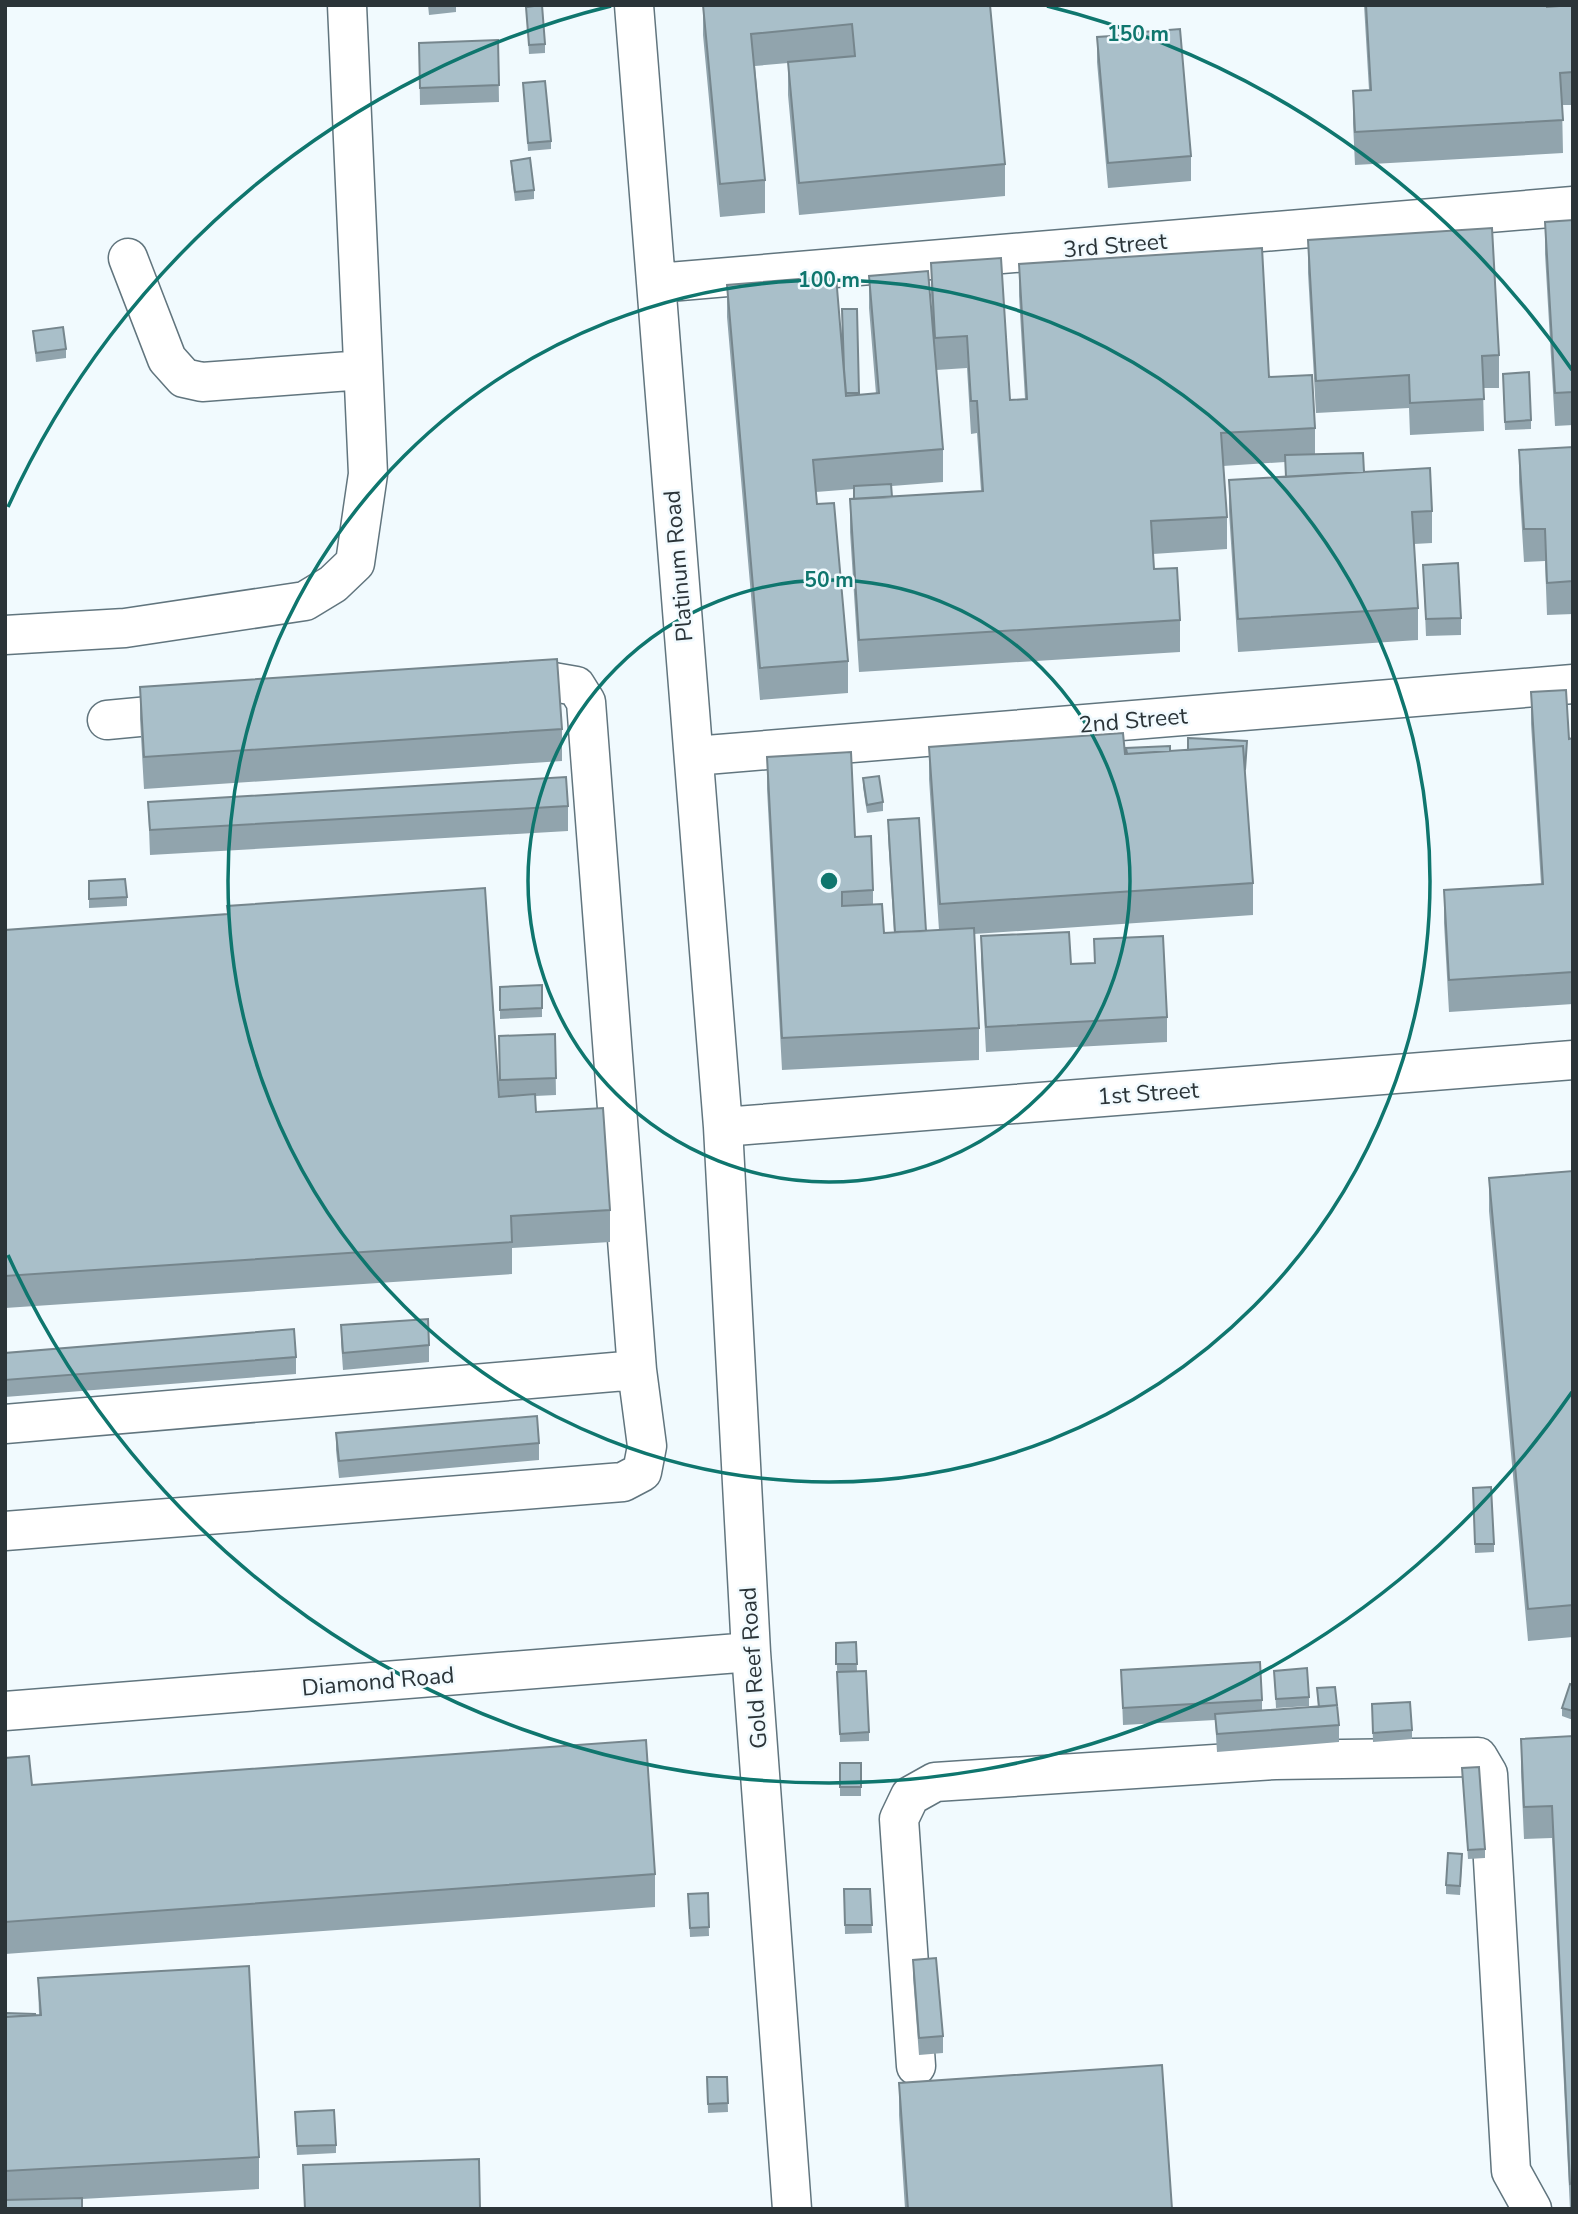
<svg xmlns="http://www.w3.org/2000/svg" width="1578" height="2214" viewBox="0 0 1578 2214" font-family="'Nunito Sans',sans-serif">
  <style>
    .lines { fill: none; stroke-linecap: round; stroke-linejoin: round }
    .minor-casing { stroke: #61757e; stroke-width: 41 }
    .minor { stroke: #fff; stroke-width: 38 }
    .wall { fill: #91a4ad; fill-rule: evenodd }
    .building { fill: #a9bfc9; stroke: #76868d; stroke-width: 2 }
    .ring { fill: none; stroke: #0f766e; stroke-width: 3.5 }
    .labels { text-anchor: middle; stroke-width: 5; stroke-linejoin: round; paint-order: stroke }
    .street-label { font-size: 23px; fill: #2b3438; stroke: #f1fafe }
    .centre { fill: #0f766e; stroke: #f1fafe; stroke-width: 3.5 }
    .ring-label { font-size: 21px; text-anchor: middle; font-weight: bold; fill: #0f766e; stroke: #f1fafe; stroke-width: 5; stroke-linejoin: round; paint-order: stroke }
  </style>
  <rect width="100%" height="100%" fill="#f1fafe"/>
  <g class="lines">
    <defs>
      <path id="minor" d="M634,5L723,1127L751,1652L792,2209
        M128,258L167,359L184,378L202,382L363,370
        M657,283L1573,206
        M5,635L125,628L305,601L333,584L355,563L368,474L347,5
        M107,720L192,712
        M694,756L1573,684
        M723,1127L1573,1060
        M5,1424L637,1370
        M5,1531L623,1482L642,1472L647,1446L637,1370L586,702L576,686L553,682L507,686
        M5,1711L751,1652
        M916,2066L899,1819L910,1796L935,1782L1275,1760L1478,1757L1488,1774L1511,2171L1532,2209"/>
    </defs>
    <use href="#minor" class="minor-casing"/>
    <use href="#minor" class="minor"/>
  </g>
  <path class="wall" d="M428,5H456V12L429,15Z
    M703,5H990L1005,164V196L799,215L788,95V63L755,66L765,180V213L720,217L703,35Z
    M992,5H1031L992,7Z
    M1364,5H1547V7L1573,5V105H1562L1563,153L1355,165L1353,123V91L1369,90Z
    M526,7L545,44V53L529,54Z
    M1097,37L1191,156V181L1108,188L1097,62Z
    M498,40L499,102L420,105L419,43Z
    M523,83L551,141V149L528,151Z
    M511,161L534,190V199L515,201L511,169Z
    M1573,220V425L1555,426L1545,254V222Z
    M1308,240L1499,355V388H1483L1484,431L1410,435L1409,408L1316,413L1308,273Z
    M931,263L1010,400L1025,399L1019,296V264L1269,377L1315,428V454L1364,472L1432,511V543L1414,544L1418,608V640L1238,652L1229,512V480L1285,477V462L1223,466L1227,517V549L1153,554L1154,569L1180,620V652L859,672L850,532V499H854V489L816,492L817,504L848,661V693L760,700L727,317V285L843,366L857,309L859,395L876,394L869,308V276L934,342L931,295ZM967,368L971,434L977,433L981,491L892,497V486L943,482V449L936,370Z
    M33,331L66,349V358L36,362Z
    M1503,382L1531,420V429L1505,430Z
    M1573,447V614L1547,615L1545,561L1524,562L1519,482V450Z
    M1423,565L1461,618V635L1426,636Z
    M140,687L562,729V761L144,789L140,719Z
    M1531,692L1569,739L1573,738V1004L1449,1012L1444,923V890L1541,884L1531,724Z
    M1247,741L1245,778L1253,883V915L974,934L979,1028V1060L782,1070L767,789V757L855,837L873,890V905L884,933H894L888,837V820L926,931L939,930L929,779V747L1125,754L1188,750Z
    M863,778L883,802V811L867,813L863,787Z
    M148,802L568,806V831L150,855Z
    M89,881L127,897V906L89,908Z
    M227,906L499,1097V1036L555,1034L556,1095L535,1096L536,1112L610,1210V1242L512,1248V1274L5,1308V930L227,914Z
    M981,936L1071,964L1094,963V939L1167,1017V1042L986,1052L981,961Z
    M542,985V1017L500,1019V987Z
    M1573,1171V1637L1528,1641L1489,1211V1178Z
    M341,1325L429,1345V1362L343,1370L341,1342Z
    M5,1353L296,1357V1374L5,1397Z
    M336,1433L539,1443V1460L339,1478L336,1450Z
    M1473,1488L1494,1544V1552L1475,1553Z
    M856,1642L857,1671L869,1732V1741L840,1742L836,1643Z
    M1121,1670L1262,1700V1711L1318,1707L1317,1688L1339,1725V1742L1217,1752L1215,1720L1123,1725Z
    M1274,1671L1309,1697V1706L1276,1708Z
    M1573,1685V1720L1562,1716V1708Z
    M1372,1704L1412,1730V1739L1373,1742Z
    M1573,1736V2209H1570L1552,1838L1524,1839L1521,1771V1739Z
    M5,1758L32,1785L655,1874V1907L5,1954Z
    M840,1763H861V1796H840Z
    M1462,1768L1485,1849V1858L1468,1859Z
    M1462,1863L1460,1895L1446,1894V1885Z
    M844,1889H870L872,1933L845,1934Z
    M708,1893L709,1936L690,1937L688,1894Z
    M913,1960L943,2036V2053L919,2055L913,1977Z
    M38,1978L259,2157V2189L82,2199L5,2209V2013L39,2015Z
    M707,2077H727L728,2112L708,2113Z
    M899,2083L1172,2209H905L899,2115Z
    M295,2121L336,2145V2153L297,2155Z"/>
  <path class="building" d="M542,5L545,44L529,45L526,7Z
    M703,5H990L1005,164L799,183L788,62L855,56L852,24L751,34L765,180L720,184Z
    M1366,5H1547V7L1573,5V72L1560,73L1563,120L1355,132L1353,91L1371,90Z
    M1180,29L1191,156L1108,163L1097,37L1143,34V32Z
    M498,40L499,85L420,88L419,43Z
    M545,81L551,141L528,143L523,83Z
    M530,158L534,190L515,192L511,161Z
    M1573,220V392L1555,393L1545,222Z
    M1492,228L1499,355L1482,356L1484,399L1410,403L1409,375L1316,381L1308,240Z
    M1262,248L1269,377L1312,375L1315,428L1221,433L1227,517L1151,521L1154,569L1177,568L1180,620L859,640L850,499L983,491L977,401H971L967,336L935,338L931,263L1001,258L1010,400L1027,399L1019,264Z
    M928,271L943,449L813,460L817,504L834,503L848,661L760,668L727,285L836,276L846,396L879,393L869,276Z
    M842,309H857L859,393H846L844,369Z
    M63,327L66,349L36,353L33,331Z
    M1529,372L1531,420L1505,422L1503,374Z
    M1573,447V581L1547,583L1545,529H1524L1519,450Z
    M1363,453L1364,472L1286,477L1285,455Z
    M1430,468L1432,511L1412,512L1418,608L1238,619L1229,480Z
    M891,484L892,497L854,499V486Z
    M1458,563L1461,618L1426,619L1423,565Z
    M557,659L562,729L144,757L140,687Z
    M1566,690L1569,739L1573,738V972L1449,980L1444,890L1543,884L1531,692Z
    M1123,733L1125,754L1243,746L1253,883L940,904L929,747Z
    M1188,738L1247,741L1245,770L1243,746L1188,750Z
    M1170,746V751L1127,754L1126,748Z
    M851,752L855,837L871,836L873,890L842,892V906L882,904L884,933L974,928L979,1028L782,1038L767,757Z
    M879,776L883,802L867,805L863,778Z
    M566,777L568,806L150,830L148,802Z
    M919,818L926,931L895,932L888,820Z
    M125,879L127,897L89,899V881Z
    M485,888L499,1097L535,1094L536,1112L603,1108L610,1210L511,1216L512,1242L5,1276V930L228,914L227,906Z
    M1069,932L1071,964L1095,963L1094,939L1163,936L1167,1017L986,1027L981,936Z
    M542,985V1008L500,1010V987Z
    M555,1034L556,1078L500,1080L499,1036Z
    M1573,1171V1605L1528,1609L1489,1178Z
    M428,1319L429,1345L343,1353L341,1325Z
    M294,1329L296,1357L5,1380V1353Z
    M537,1416L539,1443L339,1461L336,1433Z
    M1491,1487L1494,1544H1475L1473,1488Z
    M856,1642L857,1664H836V1643Z
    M1260,1662L1262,1700L1123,1708L1121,1670Z
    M1307,1668L1309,1697L1276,1699L1274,1671Z
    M866,1671L869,1732L840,1734L837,1672Z
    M1570,1684L1573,1685V1711L1562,1708Z
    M1335,1687L1337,1705L1319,1707L1317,1688Z
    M1410,1702L1412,1730L1373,1733L1372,1704Z
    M1337,1705L1339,1725L1217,1734L1215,1714Z
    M1573,1736V2183L1570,2184L1552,1806L1524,1807L1521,1739Z
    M646,1740L655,1874L5,1922V1758L29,1756L32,1785Z
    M840,1763H861V1787H840Z
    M1479,1767L1485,1849L1468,1850L1462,1768Z
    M1448,1853L1462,1854L1460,1886L1446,1885Z
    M844,1889H870L872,1925H845Z
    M708,1893L709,1927L690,1928L688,1894Z
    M936,1958L943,2036L919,2038L913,1960Z
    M249,1966L259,2157L5,2171V2017L41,2015L38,1978Z
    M5,2013L35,2014V2015L5,2017Z
    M1162,2065L1172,2209H908L899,2083Z
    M707,2077H727L728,2103L708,2104Z
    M334,2110L336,2145L297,2146L295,2112Z
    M479,2159L480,2209H305L303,2165Z
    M82,2198V2209H5V2200Z"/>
  <g class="ring">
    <circle cx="829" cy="881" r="301"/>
    <circle cx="829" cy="881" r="601"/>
    <path d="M1572 1392A902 902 0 0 1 8 1255M8 507A902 902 0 0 1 611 6M1047 6A902 902 0 0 1 1572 370"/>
  </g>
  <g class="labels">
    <g class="street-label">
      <text transform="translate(1115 245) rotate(-5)" y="8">3rd Street</text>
      <text transform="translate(678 566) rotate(-95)" y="8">Platinum Road</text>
      <text transform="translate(1133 720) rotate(-5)" y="8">2nd Street</text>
      <text transform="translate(1148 1093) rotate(-4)" y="8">1st Street</text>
      <text transform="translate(753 1668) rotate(-94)" y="8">Gold Reef Road</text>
      <text transform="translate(378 1681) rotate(-5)" y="8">Diamond Road</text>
    </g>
  </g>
  <circle cx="829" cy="881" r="10" class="centre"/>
  <g class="ring-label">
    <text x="1138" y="41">150 m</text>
    <text x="829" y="287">100 m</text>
    <text x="829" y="587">50 m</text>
  </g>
  <rect width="1578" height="2214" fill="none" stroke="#2b3438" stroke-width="14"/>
</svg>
